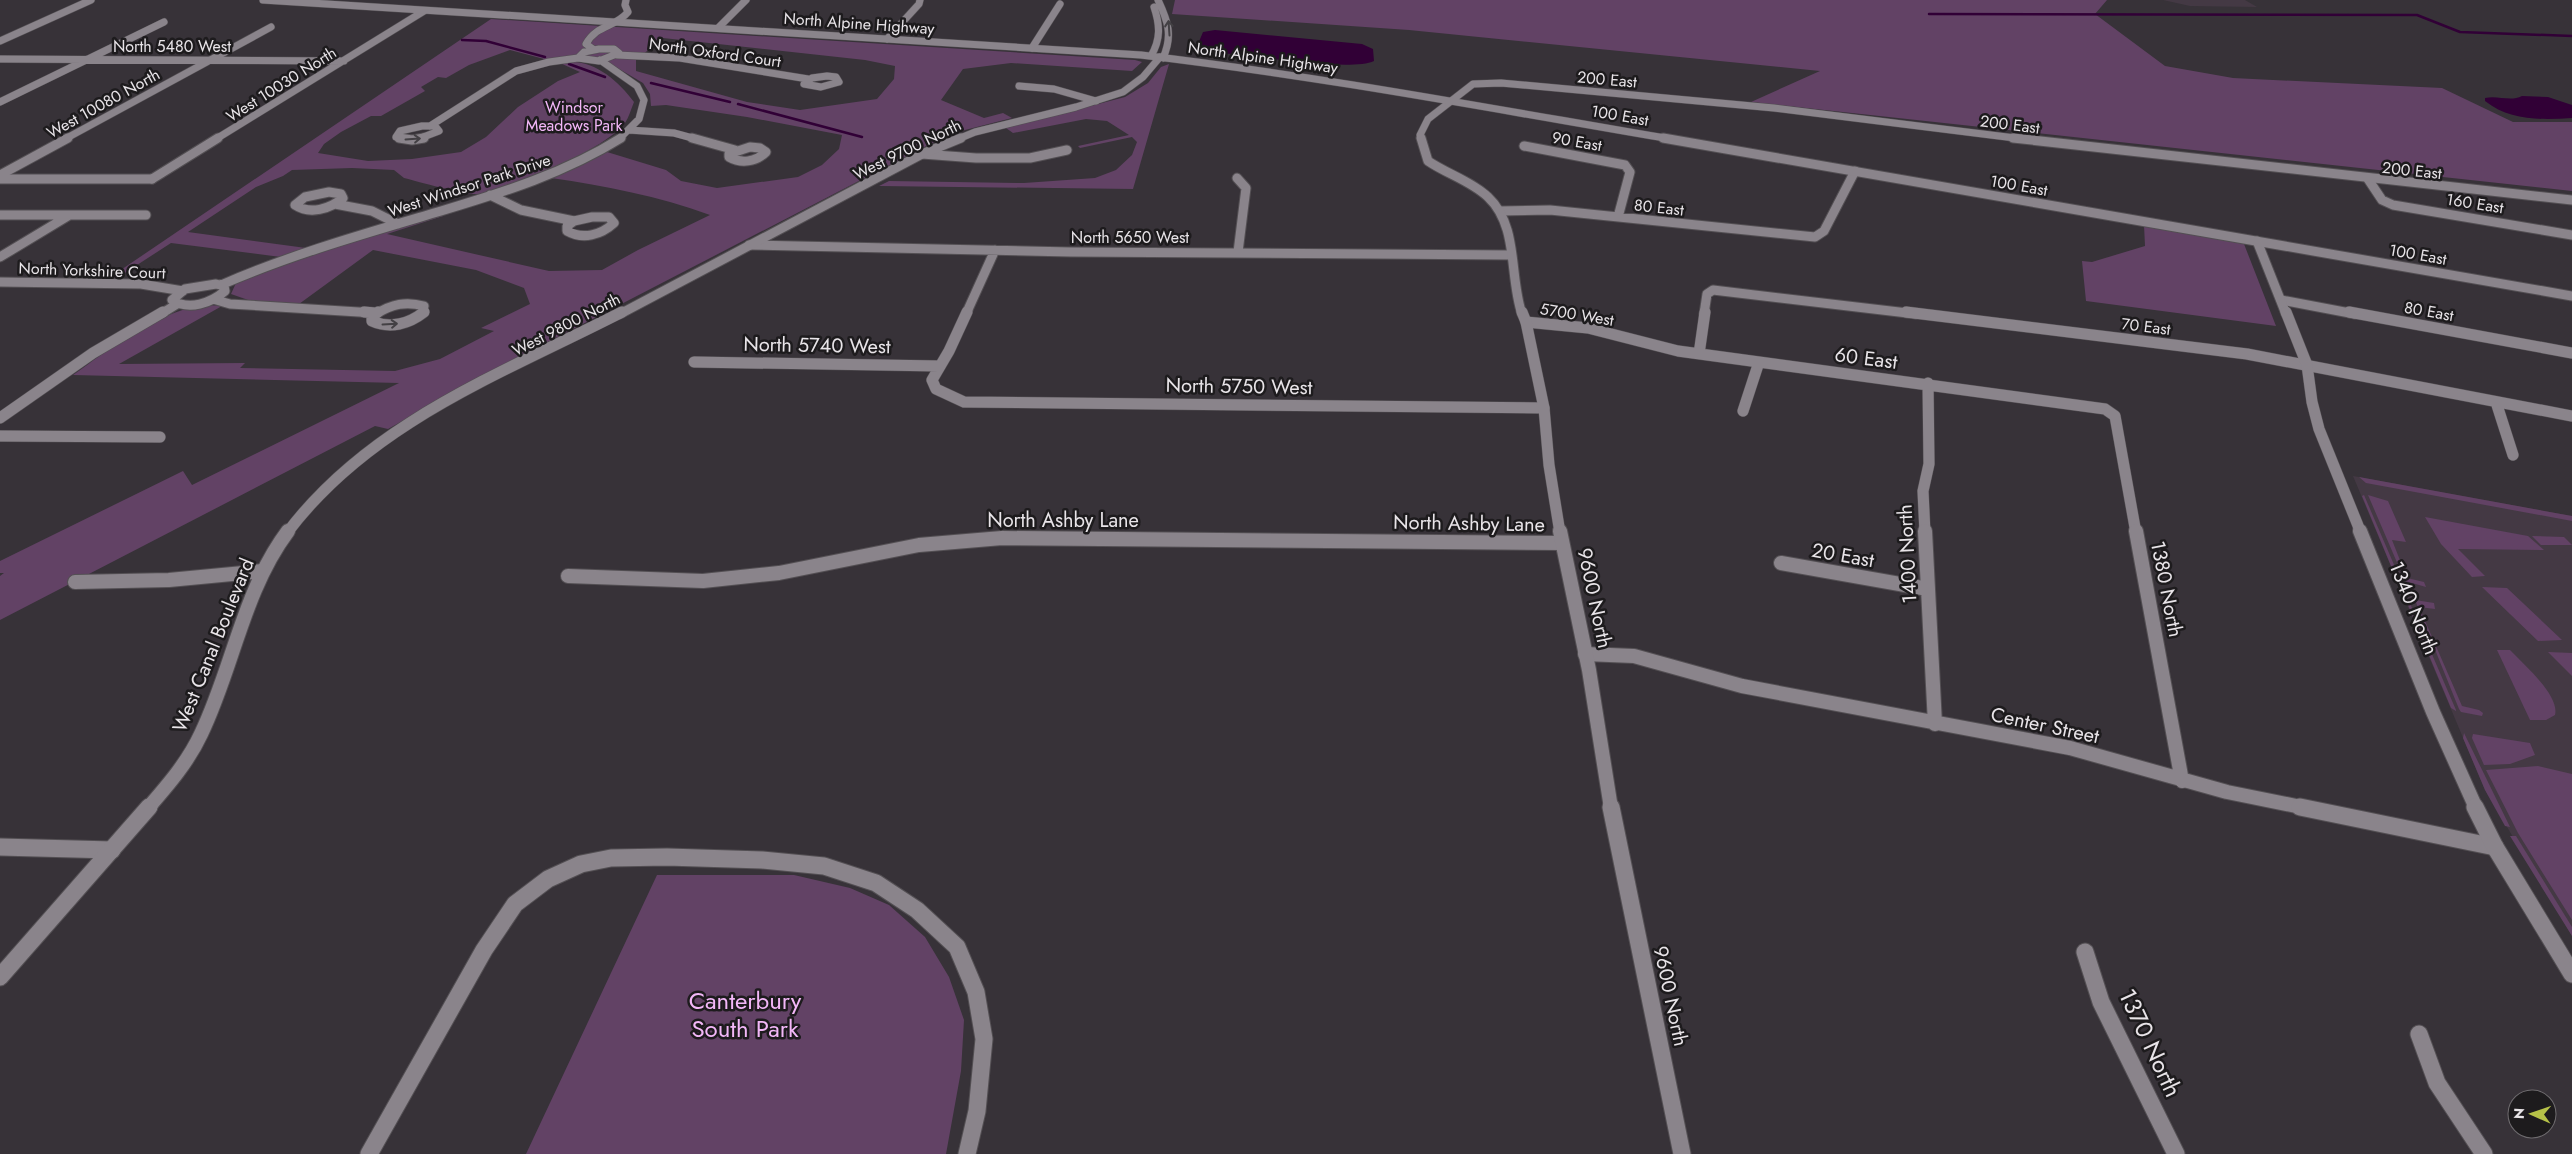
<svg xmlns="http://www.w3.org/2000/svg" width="2572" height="1154" viewBox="0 0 2572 1154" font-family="Jost,sans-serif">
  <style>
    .built { fill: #443944 }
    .green { fill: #624265; fill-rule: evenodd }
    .water { fill: #310036 }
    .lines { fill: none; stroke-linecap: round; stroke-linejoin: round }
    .stream { stroke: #310036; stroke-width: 2.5 }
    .minor-far4-casing { stroke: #534f53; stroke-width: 8 }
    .minor-far3-casing { stroke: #534f53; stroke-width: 11 }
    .minor-far2-casing { stroke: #534f53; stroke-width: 12 }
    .minor-far1-casing { stroke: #534f53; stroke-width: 16 }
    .minor-casing { stroke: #534f53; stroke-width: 19 }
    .tertiary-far4-casing { stroke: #534f53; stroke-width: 8 }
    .tertiary-far3-casing { stroke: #534f53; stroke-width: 11 }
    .tertiary-far2-casing { stroke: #534f53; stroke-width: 12 }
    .tertiary-far1-casing { stroke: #534f53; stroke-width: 16 }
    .tertiary-casing { stroke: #534f53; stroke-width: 19 }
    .secondary-far1-casing { stroke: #534f53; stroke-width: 8 }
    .secondary-casing { stroke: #534f53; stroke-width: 11 }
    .minor-far4 { stroke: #8a848b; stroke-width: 7 }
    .minor-far3 { stroke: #8a848b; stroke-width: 9 }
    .minor-far2 { stroke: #8a848b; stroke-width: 11 }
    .minor-far1 { stroke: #8a848b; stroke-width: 14 }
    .minor { stroke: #8a848b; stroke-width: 17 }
    .tertiary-far4 { stroke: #8a848b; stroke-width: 7 }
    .tertiary-far3 { stroke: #8a848b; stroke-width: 9 }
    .tertiary-far2 { stroke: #8a848b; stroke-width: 11 }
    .tertiary-far1 { stroke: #8a848b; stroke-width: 14 }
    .tertiary { stroke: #8a848b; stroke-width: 17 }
    .secondary-far1 { stroke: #8a848b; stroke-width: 7 }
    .secondary { stroke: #8a848b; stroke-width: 9 }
    .oneway { stroke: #434044 }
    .labels { text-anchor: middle; stroke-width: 5; stroke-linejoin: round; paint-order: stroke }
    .far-street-label { font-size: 16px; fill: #e8e4e8; stroke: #1d1b1d }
    .far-park-label { font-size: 16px; fill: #f3b7f8; stroke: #1d1b1d }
    .street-label { font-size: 20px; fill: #e8e4e8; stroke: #1d1b1d }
    .near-park-label { font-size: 24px; fill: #f3b7f8; stroke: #1d1b1d }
    .near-street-label { font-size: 24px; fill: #e8e4e8; stroke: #1d1b1d }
  </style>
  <rect width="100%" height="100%" fill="#373238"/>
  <path class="built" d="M2163,0H2245L2257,7L2190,6Z
    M2353,476L2572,516V936L2485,790Z"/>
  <path class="green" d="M1175,0H2107L2095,14L2165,66L2233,78L2442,88L2513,122H2572V191L1751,102L1820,71L1409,30L1172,14Z
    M491,19L1135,60L1142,62L1132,71L1011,63L963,69L941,100L984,118L1003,113L1012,118L965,130L934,142L494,370L388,429L375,426L0,620V576L4,573H0V561L183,471L192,485L399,383L73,375C111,348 173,298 222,306L119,364L245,363L240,368L395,371L440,359L494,331L481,328L530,304L524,288L476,270L373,250L299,304L251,301L231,294L236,283L290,262L438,215L443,216L387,234L549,271L602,270L638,250L710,215C658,196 606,186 551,178L607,152L666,170L681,181L717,188L798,177L822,165L839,149L842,135L747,117L666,105L651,106L650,94L643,83L609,63L548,60L510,50L469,65L446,78L438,77L421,87L425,91L381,116H371L341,132L324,144L318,153L368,161L412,159L461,152L486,137L518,107L558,81L580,72L560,63C590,56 617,79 634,102C631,109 629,117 625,123C607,148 509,191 478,194C465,195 420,182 404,178L394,170L352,168L292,170L283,176L256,187L188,232L306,248L281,257L171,243L117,278H109ZM663,38L865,60L895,66L894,79L877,99L800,110L747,102L636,71V60Z
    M1169,64L1133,189L879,186L889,181L1024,183L1095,178L1116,170L1132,155L1137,142L1132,137L1080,148L1078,146L1129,135L1107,121L1086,119L1013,133L1006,128L1125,97L1148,83L1161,67Z
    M2144,225L2244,244L2276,326L2086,301L2082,261L2092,262L2145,246Z
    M2359,477L2572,516V521L2366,483Z
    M2364,495L2401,581V582L2396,578L2362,496Z
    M2368,495L2388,501L2406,542L2392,540L2407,578L2424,582L2426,587L2405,581Z
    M2425,517L2528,536L2544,550L2458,549L2485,576L2472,577L2441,544Z
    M2532,536L2564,537L2572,545H2541Z
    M2482,587L2507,588L2562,640L2538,641Z
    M2415,600L2434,603L2435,609L2419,607L2462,706L2479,710L2483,713L2482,716L2461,712L2459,709Z
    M2409,601L2456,710V711L2451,708L2408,605Z
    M2497,650H2510C2523,664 2560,695 2555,715L2546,720H2530Z
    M2548,652L2572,653V676Z
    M2464,733L2510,827L2505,826L2485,790L2463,738Z
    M2473,734L2530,743L2535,755L2510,764L2484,765L2472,738Z
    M2538,766L2572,774V920L2518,833L2486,770Z
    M2510,836H2516L2572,927V936Z
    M657,875H794L850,888L889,905L925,937L949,977L964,1020L961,1071L946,1154H526Z"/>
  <path class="water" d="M1215,30L1362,44L1373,49L1374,61C1351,72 1253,56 1222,53L1219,50L1198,44L1203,32Z
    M2522,96L2548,97L2572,105V118C2542,120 2510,121 2485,101V98C2498,95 2510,102 2522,96Z"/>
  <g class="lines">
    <path class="stream" d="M1929,14L2417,15L2460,32L2572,36
      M462,40L486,41L545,57
      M569,64L605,77
      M651,83L730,102
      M738,104L862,137"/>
    <defs>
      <path id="minor-far4" d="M718,28L746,0
        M887,39L919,4L920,0
        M0,41L91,0
        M1032,48L1060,4
        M593,49L586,44C597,24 615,28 628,12L625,5L626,0
        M599,49H614L619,53L599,61L578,58L584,52Z
        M617,55L680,58L808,79
        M0,59L344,61
        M600,60L637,86L644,100L639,119L619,139
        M827,76L836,77L839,82L821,87L804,84L812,78Z
        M1019,86L1054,89L1096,101
        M0,102L164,22
        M430,126L516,71L549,62L578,58
        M629,130L674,133L696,139
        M65,139L271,27
        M216,139L424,11
        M404,139L396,137L400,131L422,126H435L439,131L418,139"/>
      <path id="minor-far3" d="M399,138L412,140L424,138
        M692,138L735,150
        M1524,146L1625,165L1630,172L1618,217
        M750,147L760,148L766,152C756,162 741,164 729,157V154Z
        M922,154L976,158H1030L1067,150
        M0,175L68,138
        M1237,178L1246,188L1238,252
        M152,179L218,138
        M2368,179L2382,200L2393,205L2572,235
        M329,192L341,194L343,198C330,209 310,215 295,205L305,197Z
        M490,195L521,210L574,221
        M335,204L372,211L398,224
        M1500,211L1550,210L1815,237L1824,231L1855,171
        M0,215H146
        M592,217H609L614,223C601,235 583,240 567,231V226L574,221Z
        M749,245L1071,252L1510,255
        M0,257L68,216
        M0,282L141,284L183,291
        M216,284L224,286L225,291C211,303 189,311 172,300L185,289Z
        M221,285C292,254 367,233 441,211C504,192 565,173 621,138
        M213,299L230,304L375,313
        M2281,300L2355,314
        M161,314L177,304
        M376,314C392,304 406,301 424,306L422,314
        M966,314L995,250
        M1704,314L1707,294L1713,290L1916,314"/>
      <path id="minor-far2" d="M364,312L375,313
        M378,312L372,316V321C390,329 409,324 424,312
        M967,312L949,351L932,380L936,389L964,402L1544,408
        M1906,312L2247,354L2572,416
        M2349,312L2572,353
        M1526,322L1588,328L1678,351L2105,409L2115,416L2136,533
        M1699,354L1705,312
        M694,362L939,366
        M2496,402L2513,455
        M1743,411L1759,362
        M0,418L93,353L163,312
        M0,436L160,437
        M1925,533L1923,491L1929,464L1928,383"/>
      <path id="minor-far1" d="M1925,531L1935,724
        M2136,531L2182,781
        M1781,563L1928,589
        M568,576L703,581L779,573L919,545L1002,538L1562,543
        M75,582L169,580L263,571
        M1585,654L1634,656L1742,686L2070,748L2227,792L2306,808"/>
      <path id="minor" d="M2300,807L2495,847
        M0,847L112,850
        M2085,952L2101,1002L2176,1154
        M2419,1034L2437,1083L2484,1154
        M369,1154L484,950L515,904L548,879L581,864L611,858L667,857L762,860L824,866L876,883L917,910L957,947L976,992L984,1039L977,1111L967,1154"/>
      <path id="tertiary-far4" d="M958,139L975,132L1076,107L1123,92L1143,77L1160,57
        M1421,139L1420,135L1428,119L1473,84L1501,83L1774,108L2023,139"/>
      <path id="tertiary-far3" d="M1421,138L1428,161C1447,174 1471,181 1488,197C1519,226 1509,277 1522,314
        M2013,138L2572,200
        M0,179H152
        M2257,241L2286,314
        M620,314L922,154L961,138"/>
      <path id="tertiary-far2" d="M1522,312L1526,322L1544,408L1549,465L1560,533
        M2286,312L2307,365L2312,402L2319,429L2361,533
        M287,533C370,422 503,373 622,312"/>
      <path id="tertiary-far1" d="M1560,531L1589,670L1611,808
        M2360,531L2433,712L2476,808
        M148,808C168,785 188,762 201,734C233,668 243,591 288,531"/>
      <path id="tertiary" d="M1611,807L1682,1154
        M2475,807L2495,847L2572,974
        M0,977L149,807"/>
      <path id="secondary-far1" d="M263,0L1141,55C1319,76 1494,109 1670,139
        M1158,0C1168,21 1173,36 1163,58
        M1151,56C1161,39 1160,25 1154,7"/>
      <path id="secondary" d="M1663,138L2572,296"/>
    </defs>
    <use href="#minor-far4" class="minor-far4-casing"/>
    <use href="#minor-far3" class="minor-far3-casing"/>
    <use href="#minor-far2" class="minor-far2-casing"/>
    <use href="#minor-far1" class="minor-far1-casing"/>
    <use href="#minor" class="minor-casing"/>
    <use href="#tertiary-far4" class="tertiary-far4-casing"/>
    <use href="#tertiary-far3" class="tertiary-far3-casing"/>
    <use href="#tertiary-far2" class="tertiary-far2-casing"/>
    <use href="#tertiary-far1" class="tertiary-far1-casing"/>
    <use href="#tertiary" class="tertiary-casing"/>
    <use href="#secondary-far1" class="secondary-far1-casing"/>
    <use href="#secondary" class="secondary-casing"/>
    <use href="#minor-far4" class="minor-far4"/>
    <use href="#minor-far3" class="minor-far3"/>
    <use href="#minor-far2" class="minor-far2"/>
    <use href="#minor-far1" class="minor-far1"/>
    <use href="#minor" class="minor"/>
    <use href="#tertiary-far4" class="tertiary-far4"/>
    <use href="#tertiary-far3" class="tertiary-far3"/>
    <use href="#tertiary-far2" class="tertiary-far2"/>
    <use href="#tertiary-far1" class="tertiary-far1"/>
    <use href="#tertiary" class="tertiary"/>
    <use href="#secondary-far1" class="secondary-far1"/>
    <use href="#secondary" class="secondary"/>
  </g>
  <defs><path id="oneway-shaft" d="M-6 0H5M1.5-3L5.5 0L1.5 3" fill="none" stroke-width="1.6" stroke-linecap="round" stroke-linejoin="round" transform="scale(1.25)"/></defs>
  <g class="oneway">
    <use href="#oneway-shaft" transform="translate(1169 28) rotate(-94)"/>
    <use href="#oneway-shaft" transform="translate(413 139) rotate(-4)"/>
    <use href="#oneway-shaft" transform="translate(390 324) rotate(-3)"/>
  </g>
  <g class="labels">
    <g class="far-street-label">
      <text transform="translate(859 23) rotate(4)" y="6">North Alpine Highway</text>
      <text x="172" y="52">North 5480 West</text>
      <text transform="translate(715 52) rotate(8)" y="6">North Oxford Court</text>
      <text transform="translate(1263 57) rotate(8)" y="6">North Alpine Highway</text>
      <text transform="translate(1607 79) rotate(5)" y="6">200 East</text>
      <text transform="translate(281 84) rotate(-32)" y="6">West 10030 North</text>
      <text transform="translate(103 103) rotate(-29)" y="6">West 10080 North</text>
      <text transform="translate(1620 115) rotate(10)" y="6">100 East</text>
      <text transform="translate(2010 124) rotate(7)" y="6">200 East</text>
      <text transform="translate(1577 141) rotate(10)" y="6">90 East</text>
      <text transform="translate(907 149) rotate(-26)" y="6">West 9700 North</text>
      <text transform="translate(2412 170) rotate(6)" y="6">200 East</text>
      <text transform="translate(469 185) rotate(-18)" y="6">West Windsor Park Drive</text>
      <text transform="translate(2019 185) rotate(10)" y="6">100 East</text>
      <text transform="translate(2475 203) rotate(9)" y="6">160 East</text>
      <text transform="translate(1659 207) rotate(6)" y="6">80 East</text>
      <text x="1130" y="243">North 5650 West</text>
      <text transform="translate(2418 254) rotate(10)" y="6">100 East</text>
      <text transform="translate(92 270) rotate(2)" y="6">North Yorkshire Court</text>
      <text transform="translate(2429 311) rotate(10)" y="6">80 East</text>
      <text transform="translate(1577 314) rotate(9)" y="6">5700 West</text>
      <text transform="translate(566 324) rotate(-27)" y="6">West 9800 North</text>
      <text transform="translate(2146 326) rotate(7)" y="6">70 East</text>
    </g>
    <g class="far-park-label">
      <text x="574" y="113">Windsor<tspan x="574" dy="18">Meadows Park</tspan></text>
    </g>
    <g class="street-label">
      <text transform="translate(817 345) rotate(1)" y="7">North 5740 West</text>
      <text transform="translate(1866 358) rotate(7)" y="7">60 East</text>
      <text transform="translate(1239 386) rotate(1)" y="7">North 5750 West</text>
      <text x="1063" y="527">North Ashby Lane</text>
      <text transform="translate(1469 523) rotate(1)" y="7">North Ashby Lane</text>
      <text transform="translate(1907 554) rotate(-93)" y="7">1400 North</text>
      <text transform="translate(1843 555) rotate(10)" y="7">20 East</text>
      <text transform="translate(2167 589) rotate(79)" y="7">1380 North</text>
      <text transform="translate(1595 598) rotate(78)" y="7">9600 North</text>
      <text transform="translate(2414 608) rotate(68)" y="7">1340 North</text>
      <text transform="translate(213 645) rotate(-68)" y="7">West Canal Boulevard</text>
      <text transform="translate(2045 725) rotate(12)" y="7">Center Street</text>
      <text transform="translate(1671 996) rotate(78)" y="7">9600 North</text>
    </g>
    <g class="near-park-label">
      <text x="745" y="1009">Canterbury<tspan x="745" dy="28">South Park</tspan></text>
    </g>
    <g class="near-street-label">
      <text transform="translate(2150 1043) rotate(65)" y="8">1370 North</text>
    </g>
  </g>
  <g transform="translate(2532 1114) rotate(272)"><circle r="24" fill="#1d1b1d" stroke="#6e6b6e"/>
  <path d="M0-4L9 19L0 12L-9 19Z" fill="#b6c148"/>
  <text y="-8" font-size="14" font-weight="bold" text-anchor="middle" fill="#e8e4e8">N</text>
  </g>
</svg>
